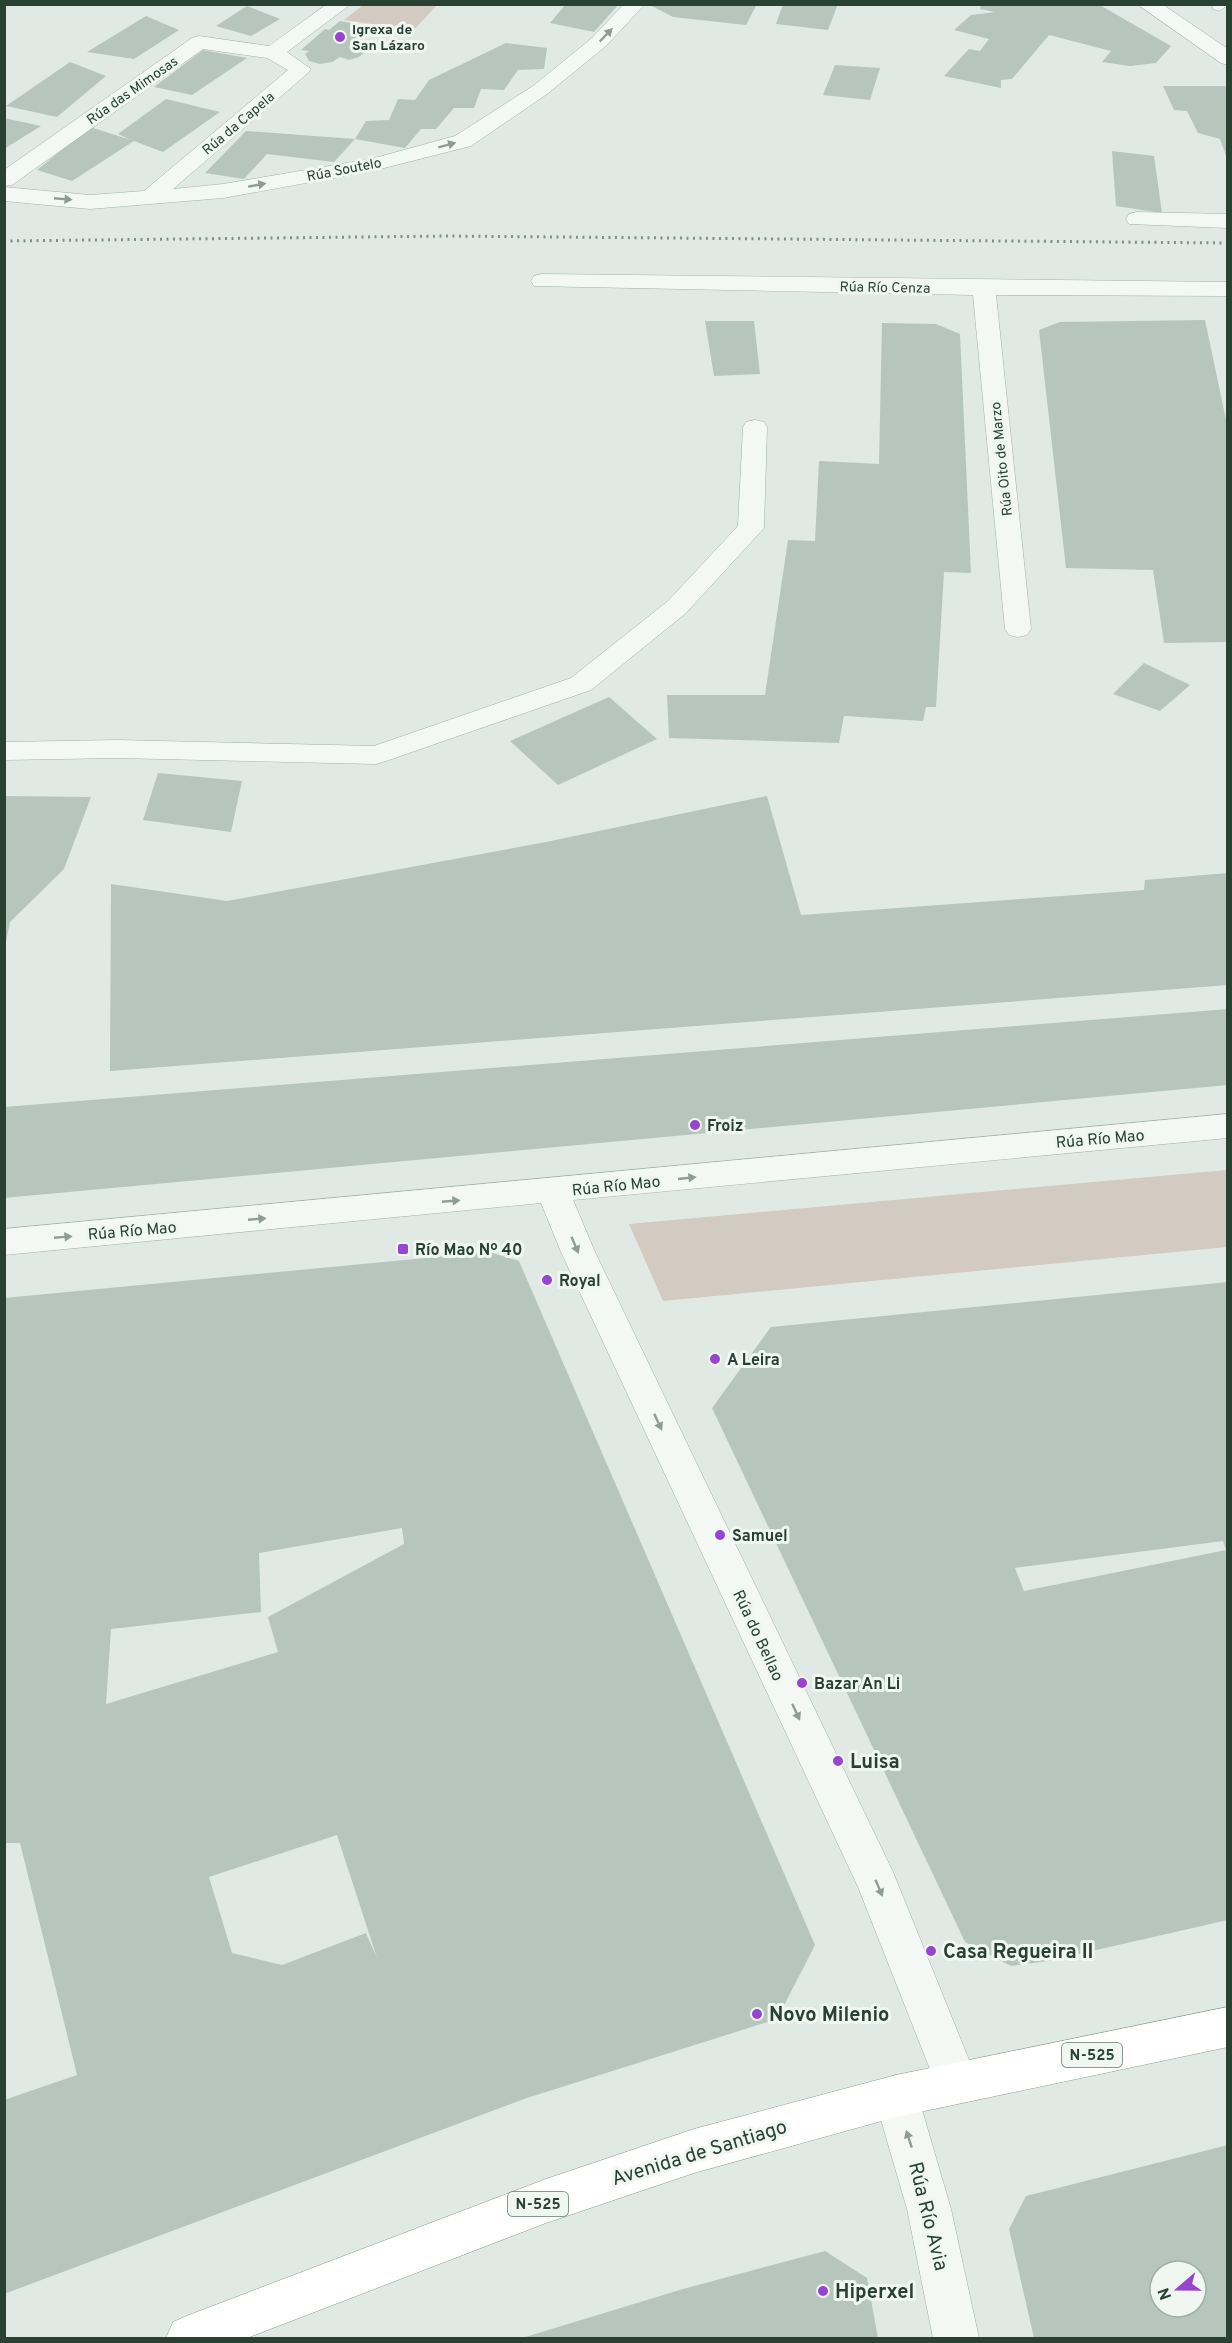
<svg xmlns="http://www.w3.org/2000/svg" width="1232" height="2343" viewBox="0 0 1232 2343" font-family="Overpass,sans-serif">
  <style>
    .green { fill: #d3cac1 }
    .building { fill: #b7c6bd; fill-rule: evenodd }
    .lines { fill: none; stroke-linecap: round; stroke-linejoin: round }
    .lane-casing { stroke: #a1b0a7; stroke-width: 1 }
    .street-casing { stroke: #a1b0a7; stroke-width: 1 }
    .highway-casing { stroke: #87a090; stroke-width: 1 }
    .lane { fill: #f3f8f5; fill-rule: evenodd }
    .street { fill: #f3f8f5; fill-rule: evenodd }
    .highway { fill: #fff; fill-rule: evenodd }
    .rail { stroke: #799383; stroke-width: 3; stroke-dasharray: 2 4.5; stroke-linecap: butt }
    .oneway { fill: #8e9c94 }
    .poi-dot { fill: #9744d0; stroke: #f0f7f2; stroke-width: 2 }
    .labels { text-anchor: middle; stroke-width: 6; stroke-linejoin: round; paint-order: stroke }
    .far-poi-label { font-size: 14px; font-weight: bold; fill: #284132; stroke: #f0f7f2; text-anchor: start }
    .far-street-label { font-size: 14px; fill: #284132; stroke: #f0f7f2 }
    .shield { fill: #f0f7f2; stroke: #64786c; stroke-width: 1.5 }
    .shield-label { font-size: 15px; font-weight: bold; fill: #284132 }
    .poi-label { font-size: 16px; font-weight: bold; fill: #284132; stroke: #f0f7f2; text-anchor: start }
    .street-label { font-size: 16px; fill: #284132; stroke: #f0f7f2 }
    .near-poi-label { font-size: 20px; font-weight: bold; fill: #284132; stroke: #f0f7f2; text-anchor: start }
    .near-street-label { font-size: 20px; fill: #284132; stroke: #f0f7f2 }
  </style>
  <rect width="100%" height="100%" fill="#e0e9e3"/>
  <path class="green" d="M363,5V4L437,5L414,30L344,20Z
    M1227,1170V1247L663,1301L629,1224Z"/>
  <path class="building" d="M566,4H619L594,32L550,23Z
    M648,4H757L746,25L673,17Z
    M783,4H838L828,30L776,24Z
    M981,4H1098L1171,46L1156,63L1130,66L1102,62L1111,51L1049,35L1012,79L1001,80V88L944,76L969,49L980,51L989,39L954,30L971,15L995,12L980,9Z
    M247,6L280,19L251,36L216,26Z
    M146,16L179,30L134,59L87,52Z
    M340,21L375,28L357,44L371,47L359,57L349,60L340,57L332,62L320,64L309,61L305,54L309,51L301,50L325,29L329,30Z
    M506,43L547,48L544,69L518,70L504,90L481,89L474,108H454L436,129H421L405,148L355,139L366,121L389,120L398,99L415,100L429,80Z
    M203,50L247,58L192,95L154,87Z
    M70,62L106,76L57,117L6,106Z
    M835,65L880,68L870,100L823,95Z
    M1163,86H1225L1228,89V161L1220,139L1198,133L1187,111L1174,110Z
    M166,99L220,112L163,152L134,141L72,181L37,170L90,127L131,140L118,134Z
    M4,118L41,126L4,149Z
    M246,131L355,139L334,162L267,154L244,179L205,173Z
    M1112,151L1154,156L1162,213L1116,206Z
    M1205,320L1228,429V642L1164,643L1153,570L1066,568L1039,330L1060,322Z
    M705,321H754L760,374L714,376Z
    M882,323L936,324L960,334L971,573L944,572L936,707H926L923,721L844,716L839,743L669,738L667,695H765L788,540L815,541L819,461L879,464Z
    M1144,663L1190,685L1160,711L1113,694Z
    M609,697L657,739L558,785L510,741Z
    M158,773L242,781L231,832L143,820Z
    M4,796L91,797L64,869L10,922L6,942Z
    M767,796L801,915L1144,890L1145,880L1228,873V985L110,1071L111,884L227,901L546,842Z
    M1228,1009V1085L4,1198V1107Z
    M489,1252L519,1261L815,1945L777,2019L527,2098L4,2294V2100L77,2075L20,1843H4V1298ZM402,1528L404,1544L268,1617L278,1652L106,1704L111,1629L261,1612L259,1553ZM337,1835L377,1958L366,1933L282,1965L232,1953L209,1877Z
    M1228,1282V1920L1048,1961L1011,1966L965,1942L712,1408L771,1327ZM1223,1541L1226,1550L1024,1591L1015,1568Z
    M1228,2145V2338H1034L1009,2229L1026,2196ZM1160,2271H1196V2307H1160Z
    M825,2251L867,2278L878,2338H522L683,2289Z"/>
  <g class="lines">
    <defs>
      <path id="lane" d="M1212,4H1228V5L1219,11L1213,9Z"/>
      <path id="street" d="M327,4H351L287,52L311,69L308,73L173,189L223,184L371,159L455,136L533,86L592,38L624,4H645L606,46L547,94L471,146L372,171L223,198L90,209L4,201V187L90,195L144,191L288,70L267,58L203,49L12,185L4,186V170L192,38L199,36L269,46Z
        M1137,4H1162L1228,49V65L1221,63Z
        M1137,212L1228,214V228L1129,224L1126,219L1129,214Z
        M542,274L1228,282V296L996,295L1031,629L1027,635L1018,637L1009,635L1005,629L973,295L534,286L531,281L534,276Z
        M755,420L764,422L767,427L764,528L686,613L591,690L386,761L376,764L117,758L4,760V742L117,740L374,746L571,678L668,601L738,526L743,427L746,422Z
        M1228,1114V1138L573,1200L595,1252L893,1872L978,2082L971,2097L956,2103L941,2097L858,1887L561,1252L541,1203L4,1255V1229Z
        M896,2075L911,2081L918,2096L951,2209L979,2338H933L907,2209L874,2096L881,2081Z"/>
      <path id="highway" d="M1228,2007V2047L896,2117L694,2173L546,2223L247,2338H166L173,2322L189,2315L546,2179L694,2129L896,2075Z"/>
    </defs>
    <use href="#lane" class="lane-casing"/>
    <use href="#street" class="street-casing"/>
    <use href="#highway" class="highway-casing"/>
    <use href="#lane" class="lane"/>
    <use href="#street" class="street"/>
    <use href="#highway" class="highway"/>
    <path class="rail" d="M4,241L447,236L1228,243"/>
  </g>
  <defs><path id="oneway-solid" d="M-6-.8H1V-3.2L6.5 0L1 3.2V.8H-6Z" transform="scale(1.5)"/></defs>
  <g class="oneway">
    <use href="#oneway-solid" transform="translate(606 35) rotate(-46)"/>
    <use href="#oneway-solid" transform="translate(447 145) rotate(-15)"/>
    <use href="#oneway-solid" transform="translate(257 185) rotate(-10)"/>
    <use href="#oneway-solid" transform="translate(63 199) rotate(5)"/>
    <use href="#oneway-solid" transform="translate(687 1178) rotate(-6)"/>
    <use href="#oneway-solid" transform="translate(451 1201) rotate(-5)"/>
    <use href="#oneway-solid" transform="translate(257 1219) rotate(-5)"/>
    <use href="#oneway-solid" transform="translate(63 1237) rotate(-5)"/>
    <use href="#oneway-solid" transform="translate(575 1245) rotate(67)"/>
    <use href="#oneway-solid" transform="translate(658 1422) rotate(65)"/>
    <use href="#oneway-solid" transform="translate(796 1712) rotate(65)"/>
    <use href="#oneway-solid" transform="translate(879 1888) rotate(67)"/>
    <use href="#oneway-solid" transform="translate(909 2139) rotate(-108)"/>
  </g>
  <g class="poi-dot">
    <circle cx="340" cy="37" r="6"/>
    <circle cx="695" cy="1125" r="6"/>
    <rect x="397" y="1243" width="12" height="12" rx="3"/>
    <circle cx="547" cy="1280" r="6"/>
    <circle cx="715" cy="1359" r="6"/>
    <circle cx="720" cy="1535" r="6"/>
    <circle cx="802" cy="1683" r="6"/>
    <circle cx="838" cy="1761" r="6"/>
    <circle cx="931" cy="1951" r="6"/>
    <circle cx="757" cy="2014" r="6"/>
    <circle cx="823" cy="2291" r="6"/>
  </g>
  <g class="labels">
    <g class="far-poi-label">
      <text x="352" y="34">Igrexa de<tspan x="352" dy="16">San Lázaro</tspan></text>
    </g>
    <g class="far-street-label">
      <text transform="translate(132 90) rotate(-35)" y="5">Rúa das Mimosas</text>
      <text transform="translate(238 123) rotate(-40)" y="5">Rúa da Capela</text>
      <text transform="translate(344 169) rotate(-11)" y="5">Rúa Soutelo</text>
      <text transform="translate(885 287) rotate(1)" y="5">Rúa Río Cenza</text>
      <text transform="translate(1001 459) rotate(-96)" y="5">Rúa Oito de Marzo</text>
    </g>
    <g class="shield">
      <rect x="1062" y="2043" width="60" height="24" rx="4.5"/>
      <rect x="508" y="2192" width="60" height="24" rx="4.5"/>
    </g>
    <g class="shield-label">
      <text x="1092" y="2060">N-525</text>
      <text x="538" y="2209">N-525</text>
    </g>
    <g class="poi-label">
      <text x="707" y="1131">Froiz</text>
      <text x="415" y="1255">Río Mao Nº 40</text>
      <text x="559" y="1286">Royal</text>
      <text x="727" y="1365">A Leira</text>
      <text x="732" y="1541">Samuel</text>
      <text x="814" y="1689">Bazar An Li</text>
    </g>
    <g class="street-label">
      <text transform="translate(1100 1138) rotate(-5)" y="6">Rúa Río Mao</text>
      <text transform="translate(616 1185) rotate(-6)" y="6">Rúa Río Mao</text>
      <text transform="translate(132 1230) rotate(-5)" y="6">Rúa Río Mao</text>
      <text transform="translate(759 1635) rotate(65)" y="6">Rúa do Bellao</text>
    </g>
    <g class="near-poi-label">
      <text x="850" y="1768">Luisa</text>
      <text x="943" y="1958">Casa Regueira II</text>
      <text x="769" y="2021">Novo Milenio</text>
      <text x="835" y="2298">Hiperxel</text>
    </g>
    <g class="near-street-label">
      <text transform="translate(699 2152) rotate(-17)" y="7">Avenida de Santiago</text>
      <text transform="translate(929 2216) rotate(76)" y="7">Rúa Río Avia</text>
    </g>
  </g>
  <rect width="1232" height="2343" fill="none" stroke="#284132" stroke-width="12"/>
  <g transform="translate(1178 2289) rotate(250)"><circle r="28" fill="#f0f7f2" stroke="#a0aea5" stroke-width="1.5"/>
  <path d="M0-4.5L10 22L0 15L-10 22Z" fill="#9744d0"/>
  <text y="-9" font-size="16" font-weight="bold" text-anchor="middle" fill="#284132">N</text>
  </g>
</svg>
